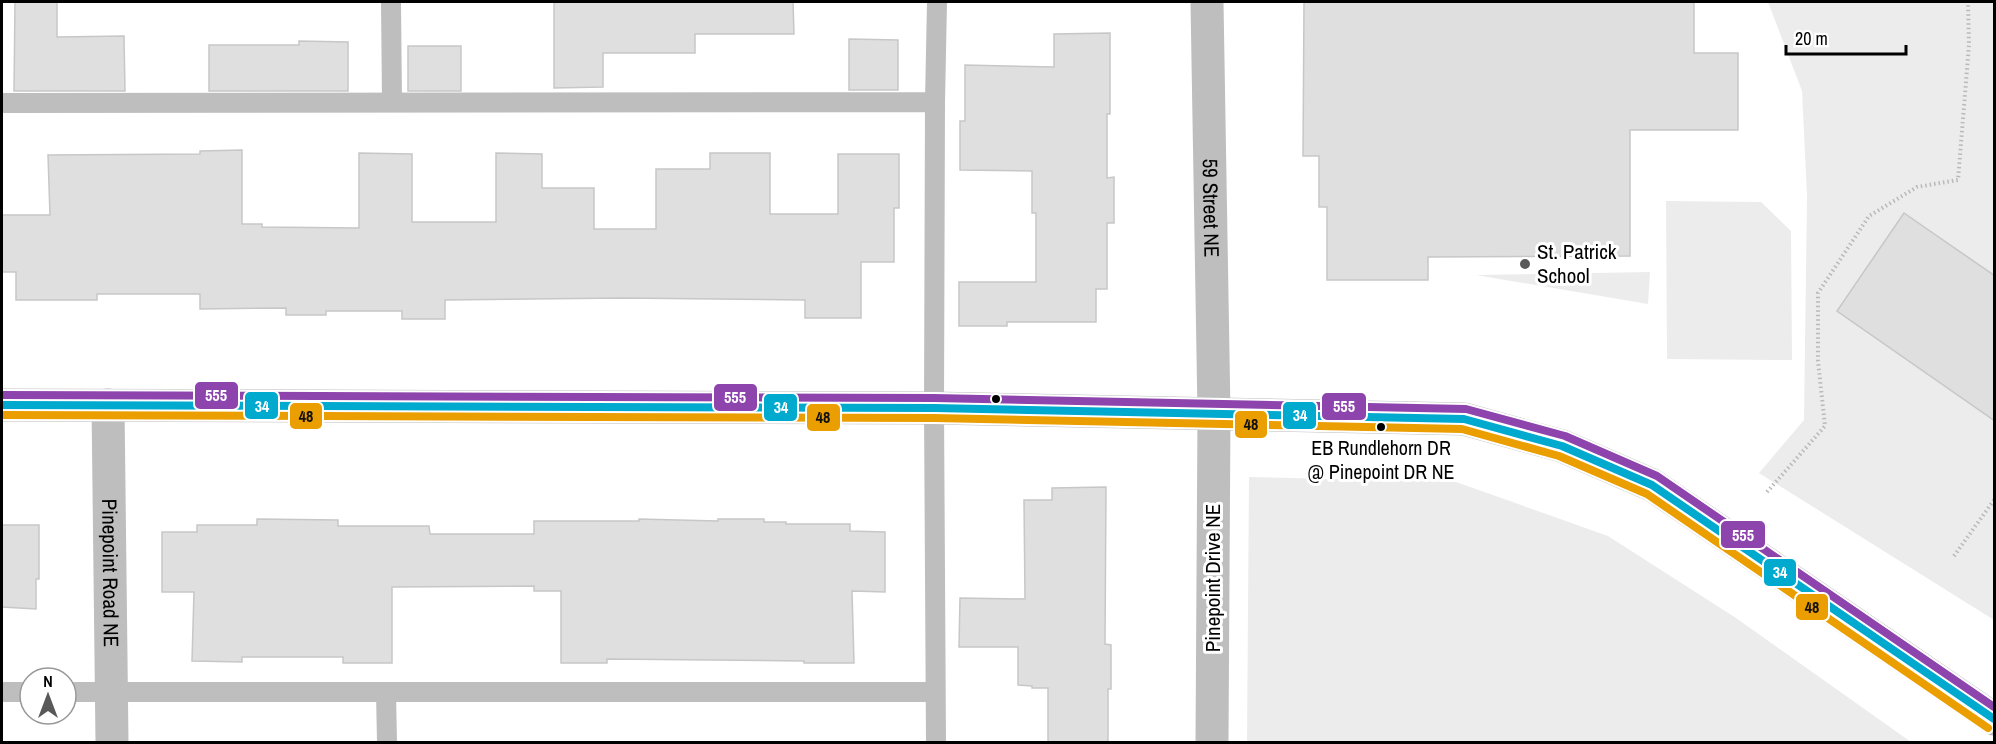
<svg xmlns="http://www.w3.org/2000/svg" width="1996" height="744" viewBox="0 0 1996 744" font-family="'Archivo Narrow',sans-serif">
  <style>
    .green { fill: #ececec }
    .building { fill: #dfdfdf; stroke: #c7c7c7; stroke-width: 1.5 }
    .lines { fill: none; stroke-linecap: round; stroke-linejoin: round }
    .path { stroke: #b9b9b9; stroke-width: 4; stroke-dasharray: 1.5 3; stroke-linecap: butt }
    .service { stroke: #bebebe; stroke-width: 20 }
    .minor { stroke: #bebebe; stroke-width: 33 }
    .tertiary { stroke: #bebebe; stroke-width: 33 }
    .bus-1-casing { stroke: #fff; stroke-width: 12 }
    .bus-2-casing { stroke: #fff; stroke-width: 12 }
    .bus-3-casing { stroke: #fff; stroke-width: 12 }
    .bus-1 { stroke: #00a9ce; stroke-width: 8 }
    .bus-2 { stroke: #eb9e00; stroke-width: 8 }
    .bus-3 { stroke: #8e44ad; stroke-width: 8 }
    .poi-dot { fill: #595959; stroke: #fff; stroke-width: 2 }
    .bus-dot { fill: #000; stroke: #fff; stroke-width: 2 }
    .labels { text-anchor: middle; stroke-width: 6; stroke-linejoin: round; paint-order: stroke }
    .bus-label { font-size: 20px; fill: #000; stroke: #fff }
    .street-label { font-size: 21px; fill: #000; stroke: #fff }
    .poi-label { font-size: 21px; fill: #000; stroke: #fff; text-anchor: start }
    .line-badge { stroke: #fff; stroke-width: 2 }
    .badge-label { font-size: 16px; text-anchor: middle; font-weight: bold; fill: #fff }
    .pale-badge-label { font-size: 16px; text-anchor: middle; font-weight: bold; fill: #111 }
  </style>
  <rect width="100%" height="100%" fill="#fff"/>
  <path class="green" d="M1768,2H1994V620L1759,473L1804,420L1807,196L1802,91Z
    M1666,201L1761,202L1791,231L1792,360L1667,359Z
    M1650,272L1648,304L1476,275Z
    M1249,477L1456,482L1608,536L1736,618L1911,742H1247Z"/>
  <path class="building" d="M15,2H57V37L124,36L125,91H14Z
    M554,2H793L794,34H695V53H603V87L554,88Z
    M1304,2H1694V53H1738V130H1630V256L1428,257V280H1327V207H1319V156H1303Z
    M1110,33V114H1107V178L1114,177V223H1107V289H1096V322H1007V326H959V282H1036V213H1032V171L960,170V121H965V65L1054,67V34Z
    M849,39L898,40V90H849Z
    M299,41L348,42V91H209V45H299Z
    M408,46H461V91H408Z
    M242,150V224H262V227L359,228V153L412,154V222H496V153L542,154V188H594V229H656V169H710V153H770V214H838V154H899V208H894V262H861V318H805V300L622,298L445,300V319H402V311H326V315H286V308L200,309V294H97V300H16V272H2V215H50L48,155L200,154V151Z
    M1904,213L1995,276V421L1837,311Z
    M1106,487L1105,644L1111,645V689H1108V742H1048V688H1032V686L1018,685V647H959L960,598L1025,599L1024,500H1052V488Z
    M257,519L338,520V526H429L430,534H534V521H639V519L718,521V519H764V522H786V524H850V531L885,532V592L852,591L854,663H804V661L607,659V663H561V591H534V586L392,587V663H343V657H242V662L192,661L194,592H162V532H197V525H257Z
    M2,525H39V579H36V609L2,607Z"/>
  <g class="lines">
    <path class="path" d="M1767,492L1825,426L1818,361V293L1869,216L1917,187L1958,180L1969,45L1968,2
      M1954,556L1994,500"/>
    <path class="service" d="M391,2L392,102
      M935,102L937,2
      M2,103L935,102L934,408L936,742
      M2,692H30
      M66,692H935
      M386,692L387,742"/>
    <g class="minor">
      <path id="s1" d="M1207,2L1214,413L1212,742"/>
      <path id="s2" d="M108,405L112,742"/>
    </g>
    <path class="tertiary" d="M2,405L934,408L1464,419L1562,446L1652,485L1994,719"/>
    <defs>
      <path id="bus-1" d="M2,405L934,408L1464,419L1562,446L1652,485L1994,719"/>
      <path id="bus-2" d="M2,415L934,418L1462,429L1559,456L1647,494L1988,728"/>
      <path id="bus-3" d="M2,395L934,398L1466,409L1565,436L1657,476L1994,707"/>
    </defs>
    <use href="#bus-1" class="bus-1-casing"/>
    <use href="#bus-2" class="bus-2-casing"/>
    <use href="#bus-3" class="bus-3-casing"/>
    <use href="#bus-1" class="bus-1"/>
    <use href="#bus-2" class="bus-2"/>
    <use href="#bus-3" class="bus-3"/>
  </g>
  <circle class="poi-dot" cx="1525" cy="264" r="6"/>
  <g class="bus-dot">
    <circle cx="996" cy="399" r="5"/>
    <circle cx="1381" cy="427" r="5"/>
  </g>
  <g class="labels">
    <g class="bus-label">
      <text x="1381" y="455">EB Rundlehorn DR<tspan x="1381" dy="24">@ Pinepoint DR NE</tspan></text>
    </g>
    <g class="street-label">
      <text dy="7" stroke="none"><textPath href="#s1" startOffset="206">59 Street NE</textPath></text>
      <text dy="7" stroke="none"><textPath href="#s2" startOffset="168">Pinepoint Road NE</textPath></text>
      <text transform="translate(1213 578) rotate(-90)" y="7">Pinepoint Drive NE</text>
    </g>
    <g class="poi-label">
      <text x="1537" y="259">St. Patrick<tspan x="1537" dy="24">School</tspan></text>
    </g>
  </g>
  <g class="line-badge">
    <rect x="194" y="381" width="45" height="29" rx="6" fill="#8e44ad"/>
    <rect x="713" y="383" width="45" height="29" rx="6" fill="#8e44ad"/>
    <rect x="244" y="391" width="35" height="29" rx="6" fill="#00a9ce"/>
    <rect x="1321" y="392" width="46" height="29" rx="6" fill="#8e44ad"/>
    <rect x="763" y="393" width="35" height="29" rx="6" fill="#00a9ce"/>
    <rect x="1282" y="401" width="35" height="29" rx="6" fill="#00a9ce"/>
    <rect x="289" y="402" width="34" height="28" rx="6" fill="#eb9e00"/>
    <rect x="806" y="403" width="35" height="29" rx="6" fill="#eb9e00"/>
    <rect x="1234" y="410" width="34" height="29" rx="6" fill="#eb9e00"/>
    <rect x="1720" y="520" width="46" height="29" rx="6" fill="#8e44ad"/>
    <rect x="1763" y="558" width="34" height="29" rx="6" fill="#00a9ce"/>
    <rect x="1795" y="593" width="34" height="28" rx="6" fill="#eb9e00"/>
  </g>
  <g class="badge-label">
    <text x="216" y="401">555</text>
    <text x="735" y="403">555</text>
    <text x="262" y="412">34</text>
    <text x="1344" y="412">555</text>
    <text x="781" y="413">34</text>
    <text x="1300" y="421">34</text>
    <text x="1743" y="541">555</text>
    <text x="1780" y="578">34</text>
  </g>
  <g class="pale-badge-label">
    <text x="306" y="422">48</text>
    <text x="823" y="423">48</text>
    <text x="1251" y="430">48</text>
    <text x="1812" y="613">48</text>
  </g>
  <rect width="1996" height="744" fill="none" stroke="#000000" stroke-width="6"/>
  <g transform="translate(48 696)"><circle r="28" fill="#ffffff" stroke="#999999" stroke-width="1.5"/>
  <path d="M0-4.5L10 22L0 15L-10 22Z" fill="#595959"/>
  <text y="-9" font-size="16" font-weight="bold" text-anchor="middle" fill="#000000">N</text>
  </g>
  <path d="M1786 45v9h120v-9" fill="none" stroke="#000000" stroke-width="3"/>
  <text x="1795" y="45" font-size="18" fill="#000000" stroke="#ffffff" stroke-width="4.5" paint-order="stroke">20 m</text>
</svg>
